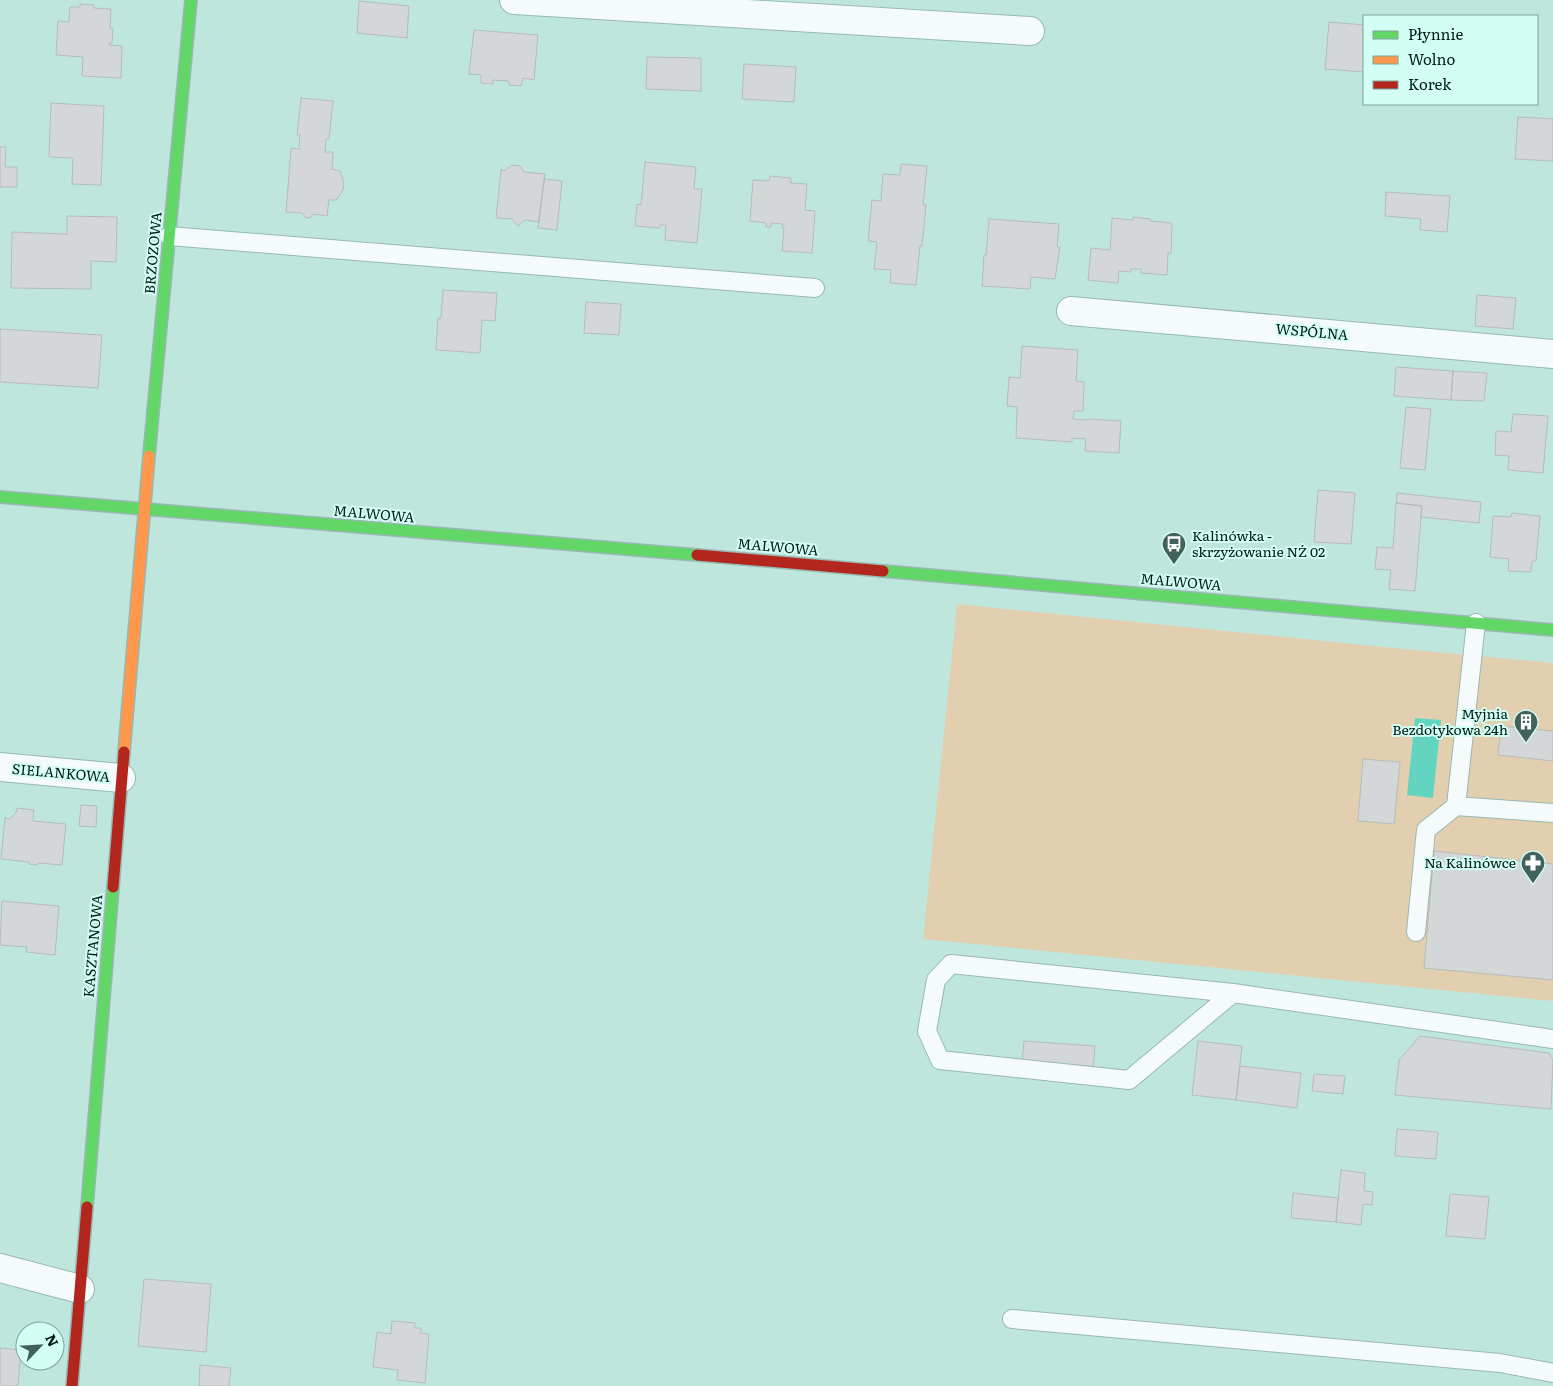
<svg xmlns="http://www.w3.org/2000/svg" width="1553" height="1386" viewBox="0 0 1553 1386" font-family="Literata,serif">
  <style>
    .green { fill: #e1cfb0 }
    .water { fill: #63d4c0 }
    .building { fill: #d3d7d7; stroke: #b6bcbb }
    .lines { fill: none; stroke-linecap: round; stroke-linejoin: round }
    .lane-casing { stroke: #98b8b1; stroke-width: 20 }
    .street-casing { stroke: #98b8b1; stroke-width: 30 }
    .fast-casing { stroke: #98b8b1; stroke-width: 14 }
    .slow-casing { stroke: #98b8b1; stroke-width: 14 }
    .jam-casing { stroke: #98b8b1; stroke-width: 14 }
    .lane { stroke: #f5fbfa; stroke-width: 18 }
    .street { stroke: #f5fbfa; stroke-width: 28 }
    .fast { stroke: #63d668; stroke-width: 11 }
    .slow { stroke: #ff974d; stroke-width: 11 }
    .jam { stroke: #b3261e; stroke-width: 11 }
    .labels { text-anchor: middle; stroke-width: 4; stroke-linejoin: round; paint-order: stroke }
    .street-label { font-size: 14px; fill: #001a15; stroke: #d3fef3 }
    .poi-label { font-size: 14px; fill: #001a15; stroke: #d3fef3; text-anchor: end }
  </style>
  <rect width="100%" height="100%" fill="#bfe6dd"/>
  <path class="green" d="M957,604L1383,647L1553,663V1001L923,939Z"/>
  <path class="water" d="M1415,718L1441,720L1433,798L1407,795Z"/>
  <path class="building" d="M359,1L409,6L407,38L357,33Z
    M80,4L94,5V8L111,9L110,28L113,29L112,43H110L109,45L122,46L121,78L82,76L83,57L56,55L58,21L69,22L70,7H80Z
    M1329,22L1364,25V72L1325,69Z
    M474,30L538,35L534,80L523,78L521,86L509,85V81L493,80V84L481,83V75L469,74Z
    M647,57L701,58V91L646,89Z
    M744,64L796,67L794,102L742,99Z
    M301,98L333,101L329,139H326L325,152H333L332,169L340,171L344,184L343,190L337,199L336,200H329L327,216L313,214L310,218L305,217L302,213L286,212L291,148L299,149L300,135H297Z
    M51,103L104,106L101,185L72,184L73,158L49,157Z
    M1518,117L1553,119V161L1515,159Z
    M0,147H6L5,167H17V187H0Z
    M645,162L696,167L694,189H702L697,243L665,240L666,225H660V228L635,226L637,204L641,205Z
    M901,164L927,166L923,205H926L922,246H920L916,285L890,283L891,270L874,269L877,242L868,241L872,200L881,201L883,174L900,175Z
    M512,165L520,166L524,172L545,174L539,222L525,220L518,226L512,219L496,218L501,170H506Z
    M770,176L791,178V183L807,184L805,210L815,211L812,253L782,251L784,228H782L783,224L771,223V227H766V223L750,221L753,180L769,181Z
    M544,179L562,181L557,230L538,228Z
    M1386,192L1450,196L1447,232L1420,230L1421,219L1385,216Z
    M67,216L117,217L116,262L91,261V289L11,288L12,232L67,234Z
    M1133,217L1150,219V221L1172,223L1171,254L1168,253L1167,275L1141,273V269H1131V272L1119,271L1118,283L1088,280L1091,248L1110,250L1112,218L1133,220Z
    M989,219L1059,224L1057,247H1060L1055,279L1031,277L1030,289L982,286L984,255H986Z
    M443,290L497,293L495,321L482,320L480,353L436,350L438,318H441Z
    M1477,295L1516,298L1513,329L1475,326Z
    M586,302L621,304L619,335L584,333Z
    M0,329L102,335L98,388L0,382Z
    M1022,346L1078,350L1076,381L1084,382L1083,411H1074L1073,419L1087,420L1088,419L1121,421L1119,453L1085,451L1086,439L1072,438V442L1016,438L1017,407L1007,406L1009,377L1020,378Z
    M1396,367L1453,371L1451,400L1394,396Z
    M1453,371L1487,373L1484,401L1451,400Z
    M1406,407L1431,409L1425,470L1400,468Z
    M1513,414L1548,416L1543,473L1508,470L1509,456L1495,455L1496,431L1511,432Z
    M1318,490L1355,493L1351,544L1314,542Z
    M1397,493L1481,502L1479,523L1421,517L1422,506L1396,503Z
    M1396,503L1422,506L1415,591L1389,589L1391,570L1375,569L1377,547L1393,548Z
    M1512,513L1540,516L1536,561H1532L1531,572L1508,571L1509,559L1490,557L1493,516L1511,517Z
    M1501,726L1553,731V761L1498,755Z
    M1363,759L1400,762L1394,824L1358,821Z
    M81,805L97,806L96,827L79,826Z
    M17,808L34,810L33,821L66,824L62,865L38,863L37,865L29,864V862L1,859L5,818L10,819L16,813Z
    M1434,851L1553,864V980L1424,968Z
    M2,901L59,906L55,955L26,952L27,947L0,945Z
    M1420,1036L1549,1053L1553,1060L1551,1109L1395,1095L1399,1060Z
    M1024,1041L1095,1046L1093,1069L1022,1063Z
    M1198,1041L1242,1046L1236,1100L1192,1095Z
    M1240,1066L1301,1073L1297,1108L1236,1100Z
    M1314,1074L1345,1076L1343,1094L1312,1091Z
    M1397,1129L1438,1132L1436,1159L1395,1156Z
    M1341,1170L1365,1173L1364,1191L1373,1192L1372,1205L1363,1204L1361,1225L1336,1222Z
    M1293,1193L1338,1198L1336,1222L1291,1218Z
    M1450,1194L1489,1197L1485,1239L1446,1236Z
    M144,1279L211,1284L206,1352L138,1346Z
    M392,1321L415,1323V1328H421V1333L429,1334L425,1383L397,1380L398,1370L373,1367L377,1332L391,1334Z
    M0,1348L21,1350L18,1386H0Z
    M200,1365L231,1368L229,1386H199Z"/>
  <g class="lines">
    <defs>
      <path id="lane" d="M169,236L815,288
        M1476,623L1456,806L1553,813
        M1416,932L1426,830L1456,806
        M1233,993L1129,1080L940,1060L927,1031L936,980L951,964L1233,993L1553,1039
        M1012,1319L1500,1363L1553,1373"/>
      <path id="street" d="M514,0L1030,31
        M1071,311L1553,354
        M0,767L121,778
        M0,1268L80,1289"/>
      <path id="fast" d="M149,456L191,0
        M0,497L697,555
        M883,571L1553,630
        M87,1207L113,887"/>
      <path id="slow" d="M124,752L149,456"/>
      <path id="jam" d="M697,555L883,571
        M113,887L124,752
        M72,1386L87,1207"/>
    </defs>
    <use href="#lane" class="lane-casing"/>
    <use href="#street" class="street-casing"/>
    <use href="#fast" class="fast-casing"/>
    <use href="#slow" class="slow-casing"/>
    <use href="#jam" class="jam-casing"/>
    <use href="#lane" class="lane"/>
    <use href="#street" class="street"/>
    <use href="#fast" class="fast"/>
    <use href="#slow" class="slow"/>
    <use href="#jam" class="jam"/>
  </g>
  <defs>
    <symbol id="bus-pin" viewBox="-11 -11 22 30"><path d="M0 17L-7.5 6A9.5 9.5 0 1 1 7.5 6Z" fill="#43615b" stroke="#d3fef3"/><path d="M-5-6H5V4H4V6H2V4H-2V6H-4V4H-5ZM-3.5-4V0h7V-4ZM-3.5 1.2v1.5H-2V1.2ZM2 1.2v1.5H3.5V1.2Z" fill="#fff"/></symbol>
    <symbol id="building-pin" viewBox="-11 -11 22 30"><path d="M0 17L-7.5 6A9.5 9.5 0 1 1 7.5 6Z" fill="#43615b" stroke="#d3fef3"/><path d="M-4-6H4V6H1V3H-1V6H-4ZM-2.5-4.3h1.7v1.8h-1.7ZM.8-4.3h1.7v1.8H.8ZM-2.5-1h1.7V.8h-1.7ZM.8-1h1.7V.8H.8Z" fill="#fff"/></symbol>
    <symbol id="pharmacy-pin" viewBox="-11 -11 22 30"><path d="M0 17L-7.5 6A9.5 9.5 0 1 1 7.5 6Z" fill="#43615b" stroke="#d3fef3"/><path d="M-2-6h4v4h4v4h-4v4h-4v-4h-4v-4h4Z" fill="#fff"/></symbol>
  </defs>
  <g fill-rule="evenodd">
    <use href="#bus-pin" x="1160" y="530" width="28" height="38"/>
    <use href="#building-pin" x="1512" y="708" width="28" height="38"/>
    <use href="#pharmacy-pin" x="1519" y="849" width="28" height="38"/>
  </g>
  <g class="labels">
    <g class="street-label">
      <text transform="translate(153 253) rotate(-85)" y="5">BRZOZOWA</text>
      <text transform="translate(1312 332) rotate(5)" y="5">WSPÓLNA</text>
      <text transform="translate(374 514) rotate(5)" y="5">MALWOWA</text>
      <text transform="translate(778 547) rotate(5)" y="5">MALWOWA</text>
      <text transform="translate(1181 582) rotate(5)" y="5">MALWOWA</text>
      <text transform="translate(61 773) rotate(5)" y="5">SIELANKOWA</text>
      <text transform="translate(93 946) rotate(-85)" y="5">KASZTANOWA</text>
    </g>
    <g class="poi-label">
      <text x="1192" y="541" text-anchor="start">Kalinówka -<tspan x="1192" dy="16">skrzyżowanie NŻ 02</tspan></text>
      <text x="1508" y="719">Myjnia<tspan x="1508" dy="16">Bezdotykowa 24h</tspan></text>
      <text x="1516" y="868">Na Kalinówce</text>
    </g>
  </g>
  <rect x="1363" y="15" width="175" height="90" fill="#d3fef3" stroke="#7fa39a"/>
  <rect x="1373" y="31" width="25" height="8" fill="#63d668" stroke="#7fa39a"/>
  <text x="1408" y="40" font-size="15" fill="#001a15">Płynnie</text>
  <rect x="1373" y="56" width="25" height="8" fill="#ff974d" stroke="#7fa39a"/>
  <text x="1408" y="65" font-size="15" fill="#001a15">Wolno</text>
  <rect x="1373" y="81" width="25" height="8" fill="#b3261e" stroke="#7fa39a"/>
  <text x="1408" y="90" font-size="15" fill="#001a15">Korek</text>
  <g transform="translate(40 1346) rotate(65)"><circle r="24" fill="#d3fef3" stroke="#7fa39a"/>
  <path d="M0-4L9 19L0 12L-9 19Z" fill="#43615b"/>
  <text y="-8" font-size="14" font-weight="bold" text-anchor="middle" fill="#001a15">N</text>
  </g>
</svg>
